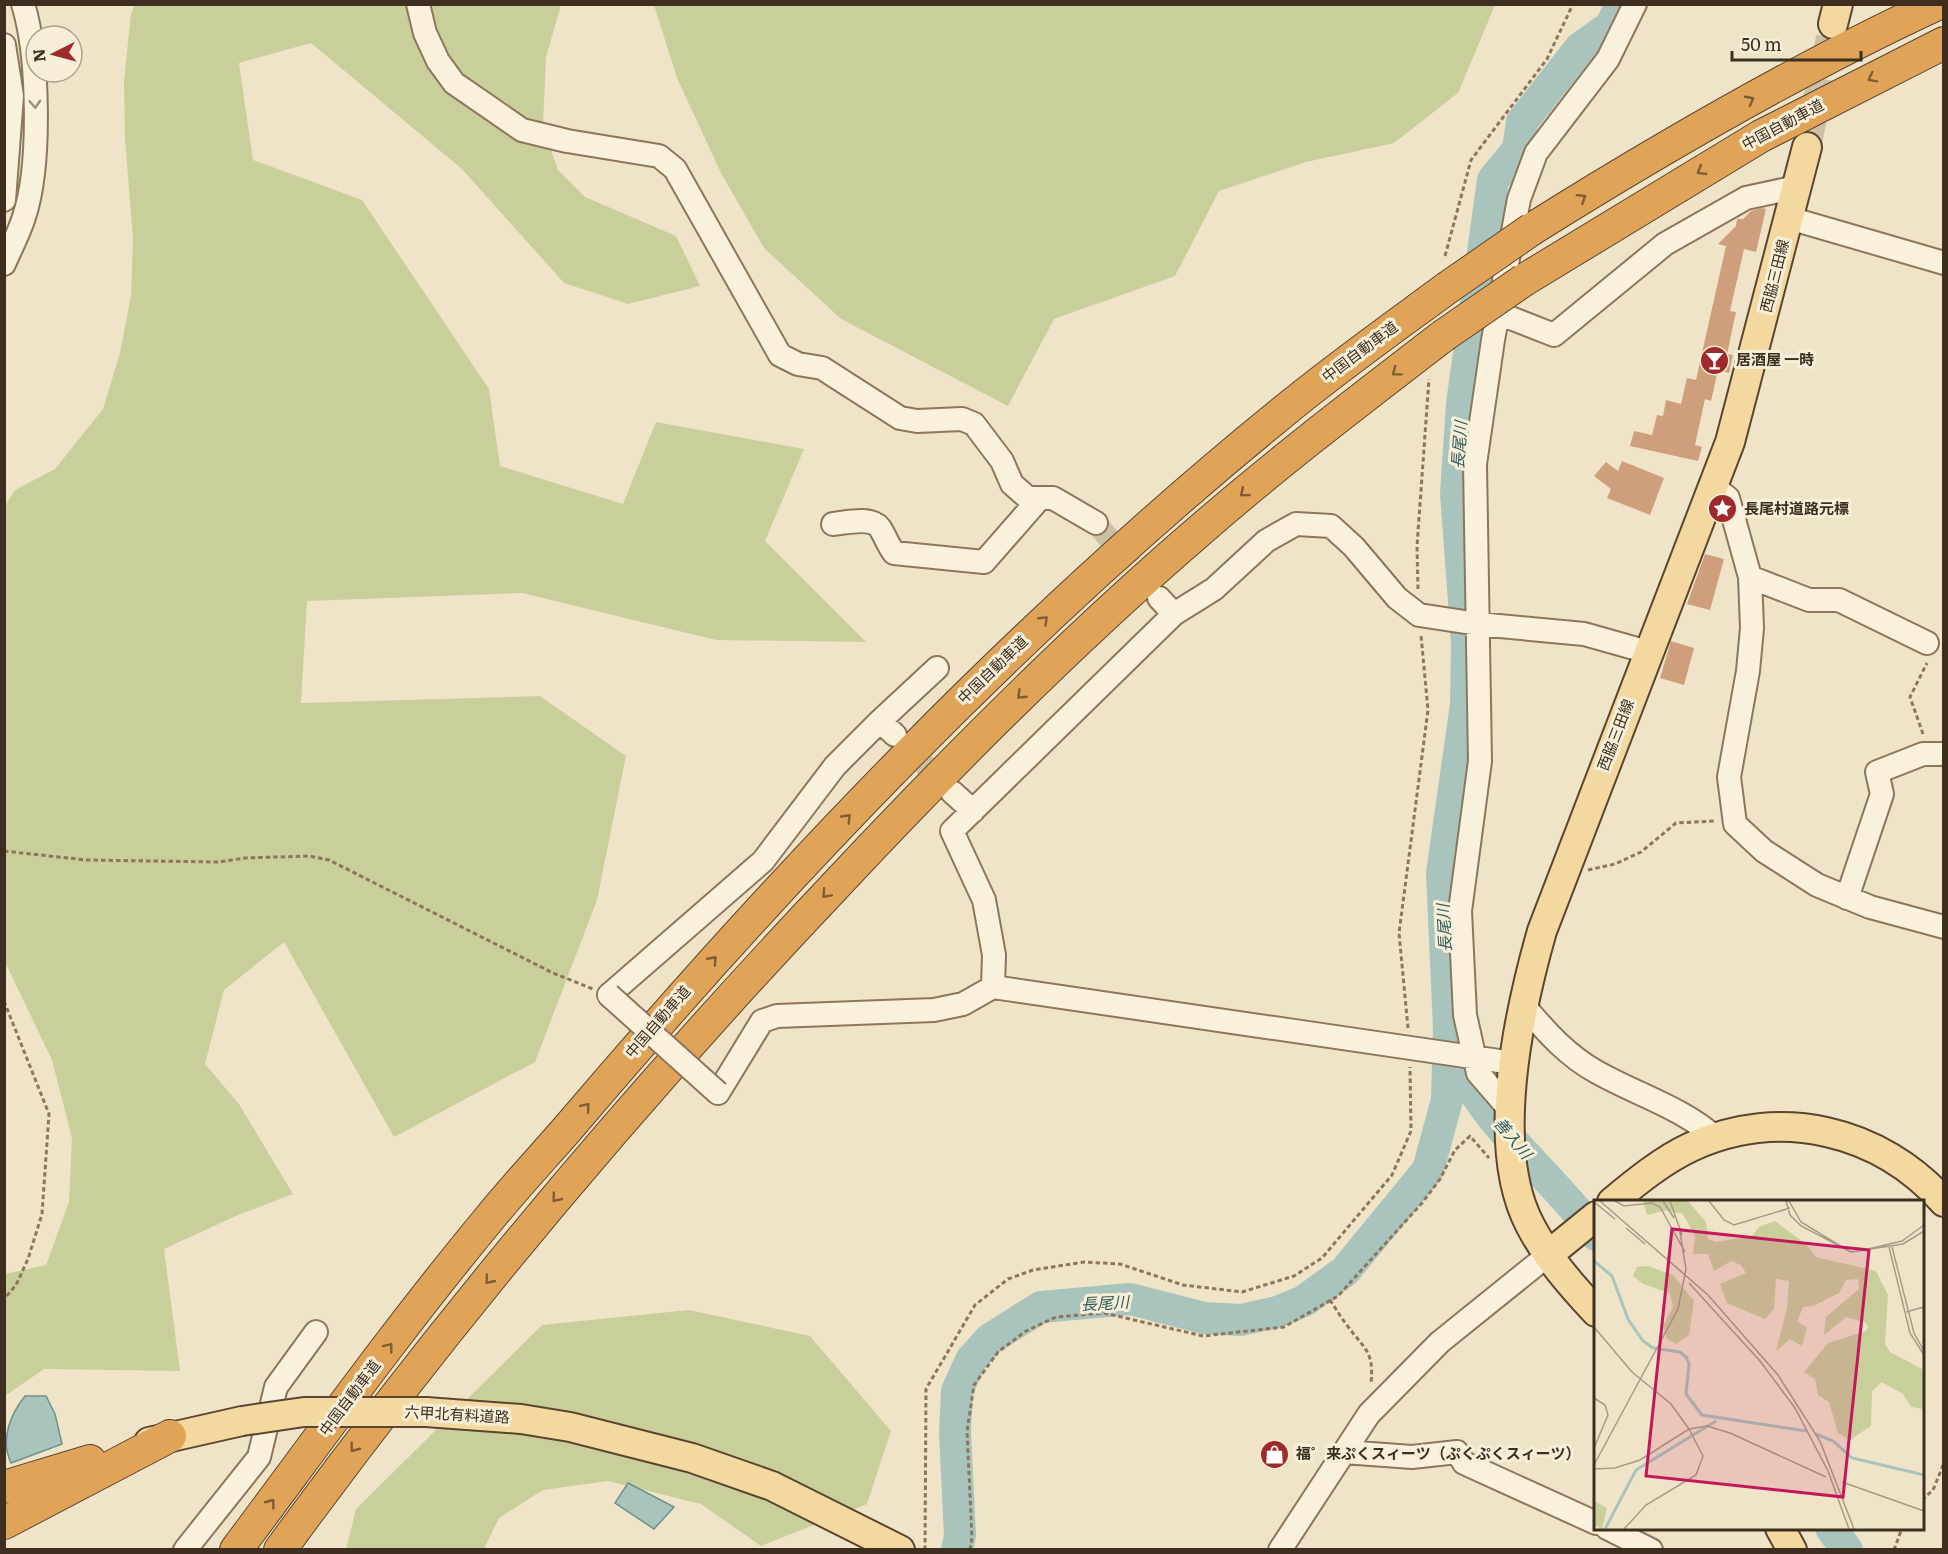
<svg xmlns="http://www.w3.org/2000/svg" width="1948" height="1554" viewBox="0 0 1948 1554" font-family="Literata,'Noto Sans JP',serif">
  <style>
    .green { fill: #c9cf9b }
    .water { fill: #a9c4bc; stroke: #6f938a; stroke-width: 1.5 }
    .lines { fill: none; stroke-linecap: round; stroke-linejoin: round }
    .river { stroke: #a9c4bc; stroke-width: 32 }
    .building { fill: #cf9f7d }
    .minor-tunnel { stroke: #ccc0a6; stroke-width: 22; stroke-dasharray: 22 11; stroke-linecap: butt }
    .major-tunnel { stroke: #ccc0a6; stroke-width: 28; stroke-dasharray: 28 14; stroke-linecap: butt }
    .minor-casing { stroke: #8d765c; stroke-width: 26 }
    .major-casing { stroke: #5b4430; stroke-width: 32 }
    .highway-casing { stroke: #5b4430; stroke-width: 34 }
    .path { stroke: #8d765c; stroke-width: 3; stroke-dasharray: 4.5 3; stroke-linecap: butt }
    .minor { stroke: #faf1dc; stroke-width: 22 }
    .major { stroke: #f3d9a0; stroke-width: 28 }
    .highway { stroke: #e0a458; stroke-width: 32 }
    .minor-bridge-casing { stroke: #8d765c; stroke-width: 26; stroke-linecap: butt }
    .major-bridge-casing { stroke: #5b4430; stroke-width: 32; stroke-linecap: butt }
    .highway-bridge-casing { stroke: #5b4430; stroke-width: 34; stroke-linecap: butt }
    .minor-bridge { stroke: #faf1dc; stroke-width: 22 }
    .major-bridge { stroke: #f3d9a0; stroke-width: 28 }
    .highway-bridge { stroke: #e0a458; stroke-width: 32 }
    .oneway { stroke: #7e5d36 }
    .oneway2 { stroke: #9c907e }
    .labels { text-anchor: middle; stroke-width: 6; stroke-linejoin: round; paint-order: stroke }
    .street-label { font-size: 15px; fill: #3d2e20; stroke: #f7eed8 }
    .poi-label { font-size: 15px; font-weight: bold; fill: #3d2e20; stroke: #f7eed8; text-anchor: start }
    .water-label { font-size: 16px; font-style: italic; fill: #2f5d5a; stroke: #f7eed8 }
    .inset-river { fill: none; stroke: #a9c4bc; stroke-width: 3 }
    .inset-road { fill: none; stroke: #a89b85; stroke-width: 1.5 }
    .view { fill: #c2185b; fill-opacity: 0.15; stroke: #c2185b; stroke-width: 3 }
    .inset-edge { fill: none; stroke: #3d2e20; stroke-width: 3 }
  </style>
  <rect width="100%" height="100%" fill="#f0e4c8"/>
  <path class="green" d="M135,4L561,5L546,57L543,126L558,170L585,197L676,236L700,286L628,304L564,283L462,169L311,43L239,63L253,160L362,200L489,389L500,466L623,504L656,422L804,449L765,541L866,642L716,640L522,593L307,601L301,703L540,696L626,756L597,900L535,1062L394,1137L284,942L224,990L205,1064L239,1104L293,1194L238,1215L164,1249L180,1371L44,1369L5,1396V1274L46,1265L69,1202L72,1138L52,1060L5,962V506L15,490L55,469L103,409L120,353L131,295L133,238L125,140L124,81L131,14Z
    M654,5V4L1495,5L1458,93L1394,143L1306,162L1219,191L1175,276L1054,319L1008,406L841,319L764,248L721,173L677,78Z
    M689,1310L810,1336L891,1431L867,1504L761,1546L701,1504L608,1481L543,1490L499,1518L484,1549L346,1550L356,1509L542,1325Z"/>
  <path class="water" d="M25,1396H46L55,1414L62,1444L11,1463C0,1440 10,1415 25,1396Z
    M628,1483L674,1507L654,1529L615,1503Z"/>
  <g class="lines">
    <path class="river" d="M1454,1041C1461,1057 1466,1078 1475,1093C1509,1145 1559,1185 1596,1235
      M1831,1528L1847,1550
      M957,1550L960,1536L955,1433L957,1391L971,1360L990,1339L1041,1307L1130,1299L1204,1318L1241,1320L1277,1312L1304,1301L1345,1271L1428,1170L1447,1100L1449,1029L1442,873L1466,705L1467,643L1456,493L1462,404L1493,180L1518,149L1522,122L1580,48L1611,26L1621,4"/>
  </g>
  <path class="building" d="M1762,208L1766,209L1756,252L1744,249L1730,311L1736,312L1727,354L1733,355L1729,373L1718,370L1711,401L1705,399L1695,445L1702,447L1698,461L1630,446L1634,431L1652,435L1657,415L1663,416L1666,400L1681,404L1687,378L1696,380L1726,246L1718,244L1736,226L1737,219H1743L1751,211Z
    M1622,461L1664,478L1650,515L1607,498L1611,489L1594,476L1606,462L1618,471Z
    M1705,554L1724,559L1710,610L1687,604Z
    M1671,641L1694,648L1684,685L1660,678Z"/>
  <g class="lines">
    <path class="minor-tunnel" d="M1096,523L1152,590
      M900,740L949,789"/>
    <path class="major-tunnel" d="M1807,147L1833,24"/>
    <defs>
      <path id="minor" d="M418,4L425,33L438,61L454,83L522,130L567,141L659,156L675,169L780,355L798,364L822,368L900,418L917,421L962,419L974,424L1002,461L1012,484L1028,498H1053L1096,523
        M4,45L12,96L4,200
        M1789,218L1944,263
        M4,264C11,248 19,233 24,217C41,166 39,56 23,4
        M1498,313L1554,335L1665,244L1746,198L1797,187
        M1714,487L1728,498L1750,577L1752,628L1748,671L1729,777L1735,824L1764,851L1817,885L1870,907L1944,927
        M833,524C845,523 871,516 880,528C885,536 888,545 894,553L984,562L1040,498
        M1750,577L1809,600H1839L1927,643
        M1159,598L1174,614
        M880,721L937,668
        M952,792L973,811
        M1847,898L1882,794L1877,772L1923,754H1944
        M993,987L1513,1063
        M609,995L763,861L835,766L880,721L895,735
        M1523,1005C1545,1030 1565,1054 1595,1071C1635,1094 1681,1107 1716,1138
        M718,1093L762,1021L777,1016L934,1010L963,1004L993,987L994,955L984,900L952,831L1174,614L1214,589L1266,541L1296,524L1331,526L1354,547L1397,598L1419,615L1478,624L1584,634L1648,652
        M1510,1110L1478,1073L1465,1015L1460,911L1480,761L1475,464L1493,340L1519,199L1536,153L1608,59L1635,4
        M1344,1452L1412,1457L1457,1452L1464,1463L1596,1523
        M1607,1528L1651,1550
        M185,1550L259,1457L276,1387L316,1332
        M1280,1550L1369,1414L1440,1342L1548,1255"/>
      <path id="major" d="M1833,24L1838,4
        M1612,1202C1636,1182 1663,1160 1691,1147C1780,1106 1880,1130 1944,1202
        M1548,1255L1596,1216
        M1596,1312C1571,1285 1547,1258 1530,1225C1489,1147 1519,1012 1542,931L1730,442L1807,147
        M426,1412L521,1419L570,1427L692,1458L772,1486L900,1550
        M149,1442L242,1421
        M1780,1528L1792,1550"/>
      <path id="highway" d="M1532,229C1663,147 1797,69 1937,4
        M1524,280L1761,136L1944,43
        M4,1487L90,1461
        M4,1523L170,1436
        M236,1550C319,1439 400,1326 488,1220C514,1188 542,1158 569,1127C786,872 1018,628 1278,416C1332,371 1390,330 1447,288
        M280,1550C450,1317 636,1096 834,887C950,763 1069,643 1198,532C1277,463 1360,400 1443,336"/>
    </defs>
    <use href="#minor" class="minor-casing"/>
    <use href="#major" class="major-casing"/>
    <use href="#highway" class="highway-casing"/>
    <path class="path" d="M1445,256L1471,160L1547,59L1573,4
      M1418,589L1417,546L1429,379
      M1923,734L1910,697L1927,663
      M4,851L86,860L218,862L245,858L309,856L329,860L553,973L593,989
      M1588,870L1615,864L1641,852L1676,823L1715,821
      M4,1001L49,1114L42,1214L28,1259L16,1285L4,1299
      M1408,1028L1399,933L1428,710L1421,635
      M1330,1300C1336,1309 1342,1319 1349,1328C1366,1350 1374,1353 1371,1383
      M1922,1500L1933,1490L1944,1463
      M925,1550L926,1389L975,1305L1008,1279L1033,1270L1084,1262L1120,1264L1183,1285L1242,1292L1294,1276L1322,1258L1392,1175L1411,1131L1410,1067
      M970,1550L972,1538L967,1431L974,1385L998,1352L1026,1331L1056,1317L1104,1313L1203,1336L1284,1327L1338,1296L1422,1203L1440,1179L1455,1150L1470,1136L1489,1158
      M1894,1550L1902,1528"/>
    <use href="#minor" class="minor"/>
    <use href="#major" class="major"/>
    <use href="#highway" class="highway"/>
    <defs>
      <path id="minor-bridge" d="M609,995L718,1093"/>
      <path id="major-bridge" d="M242,1421L304,1412H426"/>
      <path id="highway-bridge" d="M1447,288L1532,229
        M1443,336L1524,280"/>
    </defs>
    <use href="#minor-bridge" class="minor-bridge-casing"/>
    <use href="#major-bridge" class="major-bridge-casing"/>
    <use href="#highway-bridge" class="highway-bridge-casing"/>
    <use href="#minor-bridge" class="minor-bridge"/>
    <use href="#major-bridge" class="major-bridge"/>
    <use href="#highway-bridge" class="highway-bridge"/>
  </g>
  <defs><path id="oneway-chevron" d="M-2-3.5L2.5 0L-2 3.5" fill="none" stroke-width="1.6" stroke-linecap="round" stroke-linejoin="round" transform="scale(1.5)"/></defs>
  <g class="oneway">
    <use href="#oneway-chevron" transform="translate(1872 78) rotate(153)"/>
    <use href="#oneway-chevron" transform="translate(1750 100) rotate(-28)"/>
    <use href="#oneway-chevron" transform="translate(1701 171) rotate(149)"/>
    <use href="#oneway-chevron" transform="translate(1582 198) rotate(-32)"/>
    <use href="#oneway-chevron" transform="translate(1396 372) rotate(143)"/>
    <use href="#oneway-chevron" transform="translate(1244 493) rotate(140)"/>
    <use href="#oneway-chevron" transform="translate(1044 620) rotate(-44)"/>
    <use href="#oneway-chevron" transform="translate(1021 695) rotate(136)"/>
    <use href="#oneway-chevron" transform="translate(847 818) rotate(-46)"/>
    <use href="#oneway-chevron" transform="translate(826 894) rotate(133)"/>
    <use href="#oneway-chevron" transform="translate(713 960) rotate(-48)"/>
    <use href="#oneway-chevron" transform="translate(586 1107) rotate(-50)"/>
    <use href="#oneway-chevron" transform="translate(556 1198) rotate(129)"/>
    <use href="#oneway-chevron" transform="translate(489 1280) rotate(129)"/>
    <use href="#oneway-chevron" transform="translate(389 1347) rotate(-52)"/>
    <use href="#oneway-chevron" transform="translate(354 1448) rotate(127)"/>
    <use href="#oneway-chevron" transform="translate(271 1503) rotate(-53)"/>
  </g>
  <use class="oneway2" href="#oneway-chevron" transform="translate(35 104) rotate(87)"/>
  <defs>
    <symbol id="bar-disc" viewBox="-11 -11 22 22"><circle r="9.5" fill="#9e2a2b" stroke="#f7eed8"/><path d="M-6-5H6L.8 .8V4.5H3.5V6h-7V4.5H-.8V.8Z" fill="#fff"/></symbol>
    <symbol id="sight-disc" viewBox="-11 -11 22 22"><circle r="9.5" fill="#9e2a2b" stroke="#f7eed8"/><path d="M0-6L1.8-2.2L6-1.7L2.9 1.2L3.7 5.4L0 3.3L-3.7 5.4L-2.9 1.2L-6-1.7L-1.8-2.2Z" fill="#fff"/></symbol>
    <symbol id="shop-disc" viewBox="-11 -11 22 22"><circle r="9.5" fill="#9e2a2b" stroke="#f7eed8"/><path d="M-5-2.5h2.3a2.7 3.5 0 0 1 5.4 0H5L5.5 6h-11ZM-1.5-2.5h3a1.5 2.3 0 0 0-3 0Z" fill="#fff"/></symbol>
  </defs>
  <g fill-rule="evenodd">
    <use href="#bar-disc" x="1698" y="344" width="33" height="33"/>
    <use href="#sight-disc" x="1706" y="492" width="33" height="33"/>
    <use href="#shop-disc" x="1258" y="1438" width="33" height="33"/>
  </g>
  <g class="labels">
    <g class="street-label">
      <text transform="translate(1783 125) rotate(-28)" y="5">中国自動車道</text>
      <text transform="translate(1775 276) rotate(-76)" y="5">西脇三田線</text>
      <text transform="translate(1360 352) rotate(-37)" y="5">中国自動車道</text>
      <text transform="translate(993 670) rotate(-44)" y="5">中国自動車道</text>
      <text transform="translate(1616 735) rotate(-69)" y="5">西脇三田線</text>
      <text transform="translate(658 1022) rotate(-49)" y="5">中国自動車道</text>
      <text transform="translate(350 1398) rotate(-53)" y="5">中国自動車道</text>
      <text transform="translate(457 1415) rotate(3)" y="5">六甲北有料道路</text>
    </g>
    <g class="poi-label">
      <text x="1736" y="365">居酒屋 一時</text>
      <text x="1744" y="514">長尾村道路元標</text>
      <text x="1296" y="1459">福゜来ぷくスィーツ（ぷくぷくスィーツ）</text>
    </g>
    <g class="water-label">
      <text transform="translate(1459 445) rotate(-86)" y="6">長尾川</text>
      <text transform="translate(1444 928) rotate(-93)" y="6">長尾川</text>
      <text transform="translate(1513 1138) rotate(50)" y="6">善入川</text>
      <text transform="translate(1105 1303) rotate(-3)" y="6">長尾川</text>
    </g>
  </g>
  <g transform="translate(1594 1200)">
    <rect width="330" height="330" fill="#f0e4c8"/>
    <path d="M49,1H94L112,22L114,39L122,42L158,36L165,27L181,21L213,45L222,57L282,71L294,95L291,144L296,152L330,170V209L317,207L309,194L288,182L278,191L277,226L256,240L244,233L235,202L224,195L221,179L210,172L234,143L272,131L274,126L270,122L252,117L230,135L232,117L265,89L264,79L252,80L245,93L219,106L209,107L203,122L213,127L208,146L196,139L182,151L193,108L195,81L182,79L180,109L171,119L133,103L126,84L152,73L147,65L137,61L120,71L114,54H99L101,37L89,14L73,10L53,15ZM54,66L79,75L100,101L95,135L82,144L73,139L69,126L79,107L76,93L49,84L39,76L43,67ZM0,301L13,308L8,329L0,325Z" fill="#c9cf9b"/>
    <path class="inset-river" d="M0,61L18,76L34,119L49,141L59,148L86,152L92,157L95,164L92,194L108,215L212,231M222,234L239,241L258,258L330,275M11,329L42,270L122,221"/>
    <path class="inset-road" d="M6,1L114,95L184,175L226,241L260,329M21,1L30,6L58,3L66,7L91,52M69,1L80,18M76,1L88,35M115,1L130,20L140,25L196,8M192,1L196,15L207,26L257,52L309,44L330,31M195,1L207,22L248,47L274,49L308,41L330,25M0,2L21,19M32,28L51,44M295,47L316,133L330,155M298,47L320,133L330,151M95,83L166,161L201,208L234,271L255,329M312,112L330,107M0,127L38,172L77,204L95,229M0,198L11,205L14,215L0,248M0,265L84,109L92,69L86,32M0,269L21,268L46,260L95,229L113,226L136,233L232,277M248,282L330,311M30,329L52,305L102,275L109,256L95,229"/>
    <path class="view" d="M78,29L275,50L249,297L52,276Z"/>
    <rect width="330" height="330" class="inset-edge"/>
  </g>
  <rect width="1948" height="1554" fill="none" stroke="#3d2e20" stroke-width="12"/>
  <g transform="translate(54 54) rotate(264)"><circle r="28" fill="#f7eed8" stroke="#ada18e" stroke-width="1.5"/>
  <path d="M0-4.5L10 22L0 15L-10 22Z" fill="#9e2a2b"/>
  <text y="-9" font-size="16" font-weight="bold" text-anchor="middle" fill="#3d2e20">N</text>
  </g>
  <path d="M1732 51v9h129v-9" fill="none" stroke="#3d2e20" stroke-width="3"/>
  <text x="1741" y="51" font-size="18" fill="#3d2e20" stroke="#f7eed8" stroke-width="4.5" paint-order="stroke">50 m</text>
</svg>
